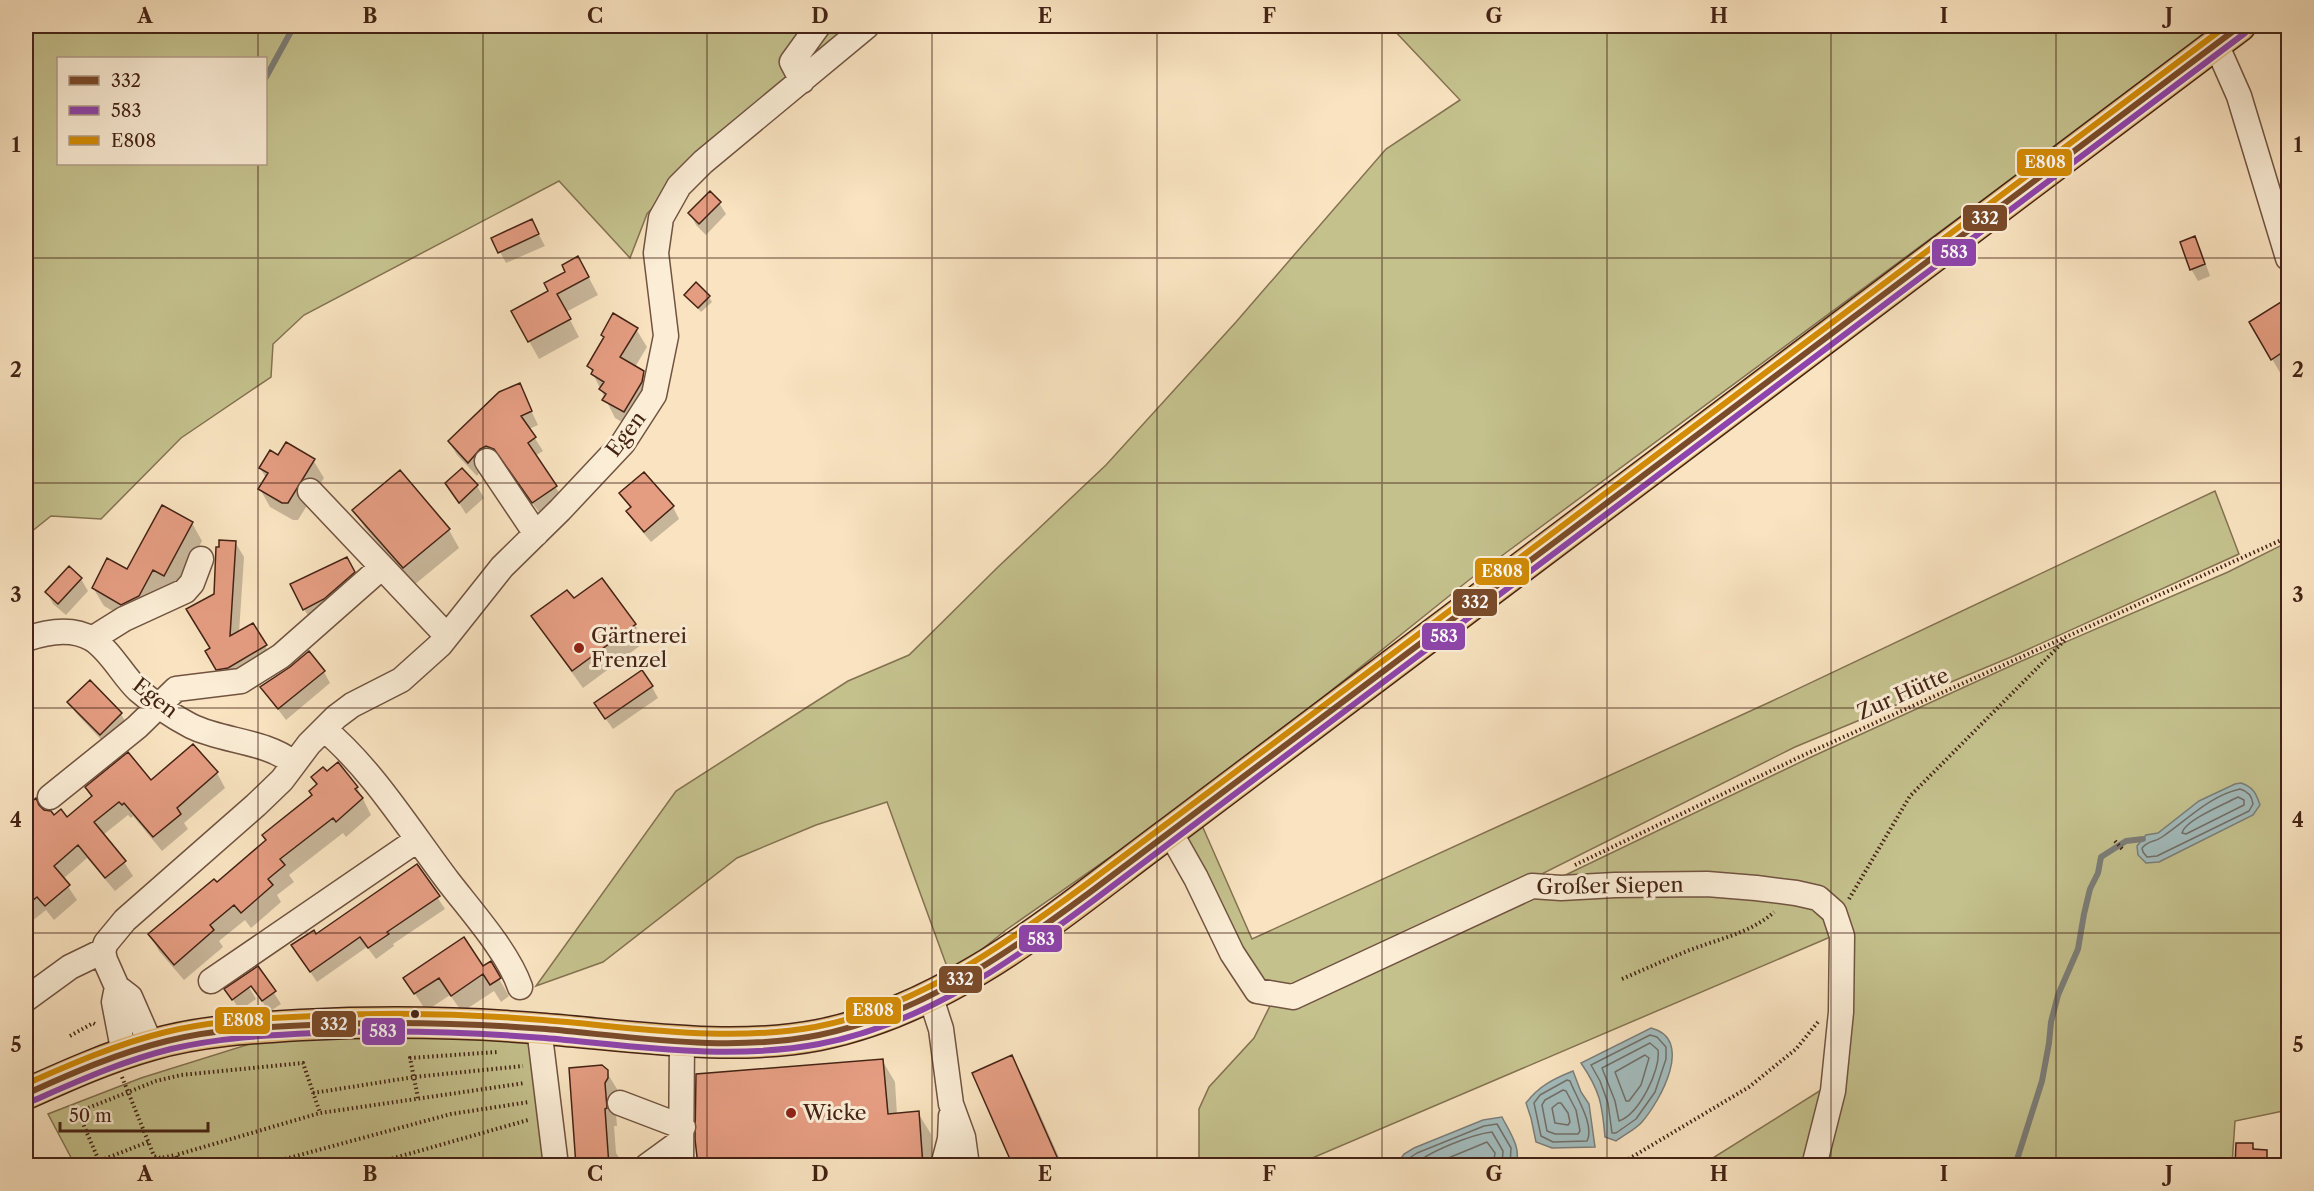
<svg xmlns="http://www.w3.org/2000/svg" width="2314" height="1191" viewBox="0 0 2314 1191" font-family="'Libre Caslon Text',serif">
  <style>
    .green { fill: #c4c18d; stroke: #847251; stroke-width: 1.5; fill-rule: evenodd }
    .water { fill: #a2bbbc; stroke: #7c7e79; stroke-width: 1.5 }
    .shadow { fill: #0003 }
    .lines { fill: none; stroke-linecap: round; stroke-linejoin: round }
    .shore { stroke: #736f68; stroke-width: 1.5 }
    .stream { stroke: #7c7e79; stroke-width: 6 }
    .building { fill: #e59d82; stroke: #442315; stroke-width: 1.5 }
    .minor-casing { stroke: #715340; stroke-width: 27 }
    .major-casing { stroke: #442315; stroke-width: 33 }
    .path { stroke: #442315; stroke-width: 4; stroke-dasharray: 1.5 3; stroke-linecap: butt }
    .minor { stroke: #fbedd6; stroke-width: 24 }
    .major { stroke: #ecc280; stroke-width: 30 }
    .bus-1-casing { stroke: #fbedd6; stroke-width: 10 }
    .bus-2-casing { stroke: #fbedd6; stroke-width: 10 }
    .bus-3-casing { stroke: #fbedd6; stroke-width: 10 }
    .bus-1 { stroke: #7a4b2a; stroke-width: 6 }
    .bus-2 { stroke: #8e44ad; stroke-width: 6 }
    .bus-3 { stroke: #d38c04; stroke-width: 6 }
    .grid { fill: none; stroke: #442315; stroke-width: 1.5; stroke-opacity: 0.55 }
    .poi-dot { fill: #8f2418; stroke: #fbedd6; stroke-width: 2 }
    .bus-dot { fill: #442315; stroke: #fbedd6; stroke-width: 2 }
    .labels { text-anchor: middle; stroke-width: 6; stroke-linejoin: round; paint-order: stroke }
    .street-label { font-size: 21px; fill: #442315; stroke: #fbedd6 }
    .poi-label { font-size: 21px; fill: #442315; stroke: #fbedd6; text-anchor: start }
    .line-badge { stroke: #fbedd6; stroke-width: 2 }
    .badge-label { font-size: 16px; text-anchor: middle; font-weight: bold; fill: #fff }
    .neatline { fill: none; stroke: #442315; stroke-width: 2 }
    .grid-label { font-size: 20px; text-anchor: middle; font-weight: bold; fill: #442315 }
  </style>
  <rect width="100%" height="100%" fill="#f9e3c0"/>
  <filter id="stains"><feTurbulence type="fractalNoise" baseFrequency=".00333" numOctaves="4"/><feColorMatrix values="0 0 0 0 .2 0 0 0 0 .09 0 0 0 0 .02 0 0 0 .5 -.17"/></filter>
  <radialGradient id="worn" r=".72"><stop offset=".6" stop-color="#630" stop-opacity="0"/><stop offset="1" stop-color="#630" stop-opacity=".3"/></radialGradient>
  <path class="green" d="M26,26H851L690,166L647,214L630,258L559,181L304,315L273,344L271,377L181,438L101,519L51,516L26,536ZM58,58H266V164H58Z
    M1390,26H2218L1469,580L1216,783L1006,930L950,975L887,802L816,825L737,858L603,962L536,986L676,791L848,681L909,655L998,567L1106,465L1236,322L1386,149L1460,100Z
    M2215,491L2239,554L2011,657L1795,747L1500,895L1294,989L1260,983L1183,844L1197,814L1252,939L1770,702Z
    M2288,542V1110L2235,1121L2232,1165H1819L1835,935L1296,1165H1199V1109L1209,1087L1254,1038L1273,1000L1551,882L1809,758L2017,663L2228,572Z
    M379,1032L533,1037L549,1165H75L48,1114L141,1078L259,1041Z
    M1829,1085L1809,1165L1700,1166Z"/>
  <path class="water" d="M2241,783C2253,787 2256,793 2260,805L2253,815L2159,862L2146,863L2138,855L2137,846L2146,835L2158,833L2199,801L2235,784Z
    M1651,1028C1695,1039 1660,1101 1642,1122C1636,1129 1624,1135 1616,1141L1605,1137C1602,1103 1600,1091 1581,1063Z
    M1573,1071L1581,1092L1589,1104L1595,1147L1552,1148L1536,1142L1531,1118L1526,1103C1539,1086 1553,1079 1573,1071Z
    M1502,1117C1509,1131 1523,1150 1515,1165H1399V1161L1404,1154L1414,1148L1483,1120Z"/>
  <path class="shadow" d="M2288,180V205L2282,183Z
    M719,203L726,214L706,235L696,225L690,213Z
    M538,233L545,246L506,263L500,252Z
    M2195,238L2201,250L2210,276L2198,281L2191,269Z
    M588,276L598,295L566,312L579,337L539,359L529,341L550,291Z
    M686,295L709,297L712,302L701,312Z
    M2288,299V372L2282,376L2251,323Z
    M636,329L647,347L635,367L643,372L654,390L634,429L615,418L589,366L605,339L603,335Z
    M519,385L538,425L529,429L543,451L535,456L564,500L541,515L503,462L495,459L487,462L477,476L457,455L449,442Z
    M279,457L313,460L324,478L298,520H293L270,507L260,489L266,478L260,468Z
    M462,470L477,486L484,498L466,514L454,495Z
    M400,472L449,530L459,548L414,585L365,528L354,510Z
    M621,494L673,507L679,519L651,542L635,523L628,511L631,509Z
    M192,523L202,541L174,593L163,587L149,614L132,622L104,606L93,588L127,571Z
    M235,542L244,557L239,633L253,625L274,661L227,684L207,651L212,649L215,595Z
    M346,559L364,590L315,627L304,609Z
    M69,568L81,579L88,591L66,615L53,604L47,592Z
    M574,600L635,625L645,642L583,688L544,634L533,617Z
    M324,672L330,683L286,720L262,688Z
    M90,682L121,714L128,726L107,746L76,713L69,702Z
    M652,687L658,698L613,729L603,715Z
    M193,746L217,773L225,788L184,823L188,829L162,851L133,816L131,818L128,815L103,835L124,862L133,876L115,891L87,858L63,879L77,900L54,920L46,910L27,925L26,809L36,801L40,809L54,817L67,819L92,798L87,788L151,782Z
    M313,778L357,787L371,815L346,837L343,833L289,875L294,882L277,895L281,902L251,928L245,920L219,941L223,947L184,980L159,951L150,935L217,884L267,841L313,796L317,786Z
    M417,866L445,909L393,944L394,946L376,959L367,947L317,982L300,957L316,936Z
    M490,963L509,996L501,1002L494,991L462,1012L450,995L426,1011L405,978L483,968Z
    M258,968L281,1004L269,1012L253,987H249L256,999L240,1010L226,990Z
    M1011,1057L1025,1081L1063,1166H1014Z
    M882,1060L895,1082L897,1115L918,1113L931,1134L933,1166H699Z
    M606,1071L617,1089L618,1097L615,1102L617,1126H614L616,1153L625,1166H578Z
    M2252,1145L2265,1161H2283L2286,1166H2237Z"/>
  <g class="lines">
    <path class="shore" d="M2240,789C2248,791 2252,796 2253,804L2249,811L2157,856L2147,857L2143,852L2142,848C2150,839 2154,843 2162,837C2187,820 2209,796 2240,789Z
      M2238,797L2244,800V805L2186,834L2182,833C2185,820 2225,804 2238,797Z
      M1650,1035L1657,1037L1666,1047V1059L1655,1092L1636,1119L1616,1133H1612L1608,1103L1600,1081L1591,1065Z
      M1650,1043L1658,1050C1661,1070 1639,1114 1619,1121L1615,1101L1602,1068Z
      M1645,1055L1649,1058L1641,1085L1629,1101H1626L1615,1072Z
      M1567,1080L1570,1081C1576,1097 1595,1125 1587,1141L1553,1142L1541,1136L1534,1103L1540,1095Z
      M1563,1090L1566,1091L1576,1110L1580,1131L1578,1134H1555L1547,1131L1542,1105L1545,1100Z
      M1558,1103H1561L1568,1113L1570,1122L1568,1125L1555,1123L1552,1108Z
      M1405,1166L1408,1159L1417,1153L1484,1126L1497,1124L1511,1148L1510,1166
      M1413,1166C1427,1152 1473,1134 1492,1132L1503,1151L1502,1166
      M1429,1166L1487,1142L1495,1153L1493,1166"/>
    <path class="stream" d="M266,77L294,26
      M2015,1166L2042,1081L2049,1043L2051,1022L2058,995L2078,949L2084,914L2090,889L2098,873L2101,857L2126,841L2143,839"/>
  </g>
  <path class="building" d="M710,191L721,202L699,224L688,213Z
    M532,219L539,234L498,253L491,238Z
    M2195,236L2205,264L2190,270L2180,242Z
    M578,256L589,277L557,294L571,319L528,342L511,311L548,291L544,283L565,272L562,265Z
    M696,282L710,296L698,308L684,295Z
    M2289,297V348L2271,360L2249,322Z
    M613,313L638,328L620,357L644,371L642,382L624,412L602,400L606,394L599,389L604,382L591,374L593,370L587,366L604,337L601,335Z
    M520,383L532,411L521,416L536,437L528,443L557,486L532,503L494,449L486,446L480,449L468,463L448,441L499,392Z
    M286,442L315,459L288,503H282L258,489L268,473L259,468L270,450L278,455Z
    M462,468L478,485L459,503L445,483Z
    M400,470L450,529L403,568L352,510Z
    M644,472L674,506L644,532L626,511L631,507L619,493Z
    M162,505L193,522L164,576L153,570L139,596L121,605L92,588L107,558L127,569Z
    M219,540L236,541L230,636L253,623L267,645L228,668L216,670L205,651L210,648L186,609L214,594L216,547H219Z
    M347,557L355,572L324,599L303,610L290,584Z
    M69,566L82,578L58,604L45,592Z
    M602,578L636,624L572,671L531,616L567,590L574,598Z
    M309,651L325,671L278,709L260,687L290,667Z
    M642,670L653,686L605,719L594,703Z
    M90,680L122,713L100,735L67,702Z
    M193,744L218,772L177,808L181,814L153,837L124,803L122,805L119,802L94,822L126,861L105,878L78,845L54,866L70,885L45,906L37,897L26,906V807L36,798L39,805L44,810L51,811L54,815L61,809L67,817L92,796L85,787L128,752L151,780Z
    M338,762L358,787L355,789L363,798L336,822L333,818L280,859L285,865L268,879L273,885L241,913L234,905L210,925L214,930L174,965L148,934L214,879L217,882L266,840L262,835L312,795L309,791L317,784L311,777L323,767L327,771Z
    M417,864L440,896L387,932L389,934L368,948L360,937L310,972L291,945L314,930L316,934Z
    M464,937L483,966L491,961L501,978L490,985L483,974L451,996L439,978L414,994L403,978Z
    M258,966L276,991L262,1001L251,986L232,1000L224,989Z
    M1012,1055L1061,1166H1013L972,1073Z
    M883,1059L888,1114L919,1111L923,1166H698L695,1139L696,1074Z
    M602,1065L608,1070V1078L605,1083L607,1108L605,1109L609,1166H576L569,1068Z
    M2236,1143H2253V1149L2267,1150V1166H2235Z"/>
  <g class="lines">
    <defs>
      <path id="minor" d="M2216,44L2239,96L2288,258
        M802,81L792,62L818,26
        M487,461L536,534
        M310,491L382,567
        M26,639C46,632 72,627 92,639C110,650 123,676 138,690C153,703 174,717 191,726C224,742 264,740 294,763
        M92,639L124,619L185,591L192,583L201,559
        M324,729C373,770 410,831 448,881C471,911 508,952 520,987
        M50,797L137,727L176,689L241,681L281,656L382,567L447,636
        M1170,832L1196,878L1232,953L1257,991L1293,997L1532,886L1561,888L1615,885L1707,884L1756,888L1796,893L1818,898L1834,912L1842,936L1841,1012L1833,1091L1814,1166
        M211,981L417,840
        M117,987L114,1002L124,1054
        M930,995L941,1029L951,1104L963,1137L967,1166
        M26,999L70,967L103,951
        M539,1028L556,1166
        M151,1045L130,997L117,987L105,960L103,951L106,943L125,920L256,805L282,780L309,744L336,717L352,705L401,680L440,645L502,567L560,510L623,443L654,395L666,336L656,253L661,218L679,186L703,162L867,26
        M620,1103L683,1127
        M647,1166L680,1142
        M681,1166L682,1040
        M943,1166L950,1139L951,1116"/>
      <path id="major" d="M26,1094C66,1076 108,1057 151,1045C199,1031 251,1028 302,1025C382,1021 465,1022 545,1029C633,1036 732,1052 819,1035C954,1008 1063,911 1170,832L2240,26"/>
    </defs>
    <use href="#minor" class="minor-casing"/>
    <use href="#major" class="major-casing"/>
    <path class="path" d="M2115,841L2124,851
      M1575,865L1806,754L2288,537
      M1849,899L1910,796L2066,639
      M1622,979C1645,969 1667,959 1690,950C1718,939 1751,933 1774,912
      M70,1036L93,1023L97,1025
      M122,1077L154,1156L160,1158L176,1155
      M313,1093L414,1077L523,1066
      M418,1098L410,1058L497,1052
      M148,1142L99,1161L78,1112L156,1081L181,1075L303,1063L320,1113
      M155,1157L158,1166
      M179,1166L176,1155L320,1113L525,1083
      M259,1166L451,1114L529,1102
      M366,1166L528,1120
      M1617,1166L1749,1087L1796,1049L1818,1022"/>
    <use href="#minor" class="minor"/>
    <use href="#major" class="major"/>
    <defs>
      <path id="bus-1" d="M26,1094C72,1073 118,1053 167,1041C214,1029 263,1027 311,1025C390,1021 468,1023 546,1029C635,1037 730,1053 819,1035C921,1014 1007,954 1089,893L2240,26"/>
      <path id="bus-2" d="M30,1102C76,1082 122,1061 171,1049C218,1038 267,1035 316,1033C392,1030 469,1032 545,1038C636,1046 728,1061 819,1044C922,1025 1011,962 1094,900L2245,33"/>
      <path id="bus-3" d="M26,1084C71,1064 117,1044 166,1032C207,1022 250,1019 293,1017C376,1012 460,1013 543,1020C633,1027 725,1043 815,1027C916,1008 1003,946 1084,886L2226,26"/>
    </defs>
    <use href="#bus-1" class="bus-1-casing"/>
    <use href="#bus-2" class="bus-2-casing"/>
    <use href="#bus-3" class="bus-3-casing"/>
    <use href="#bus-1" class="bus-1"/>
    <use href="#bus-2" class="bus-2"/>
    <use href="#bus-3" class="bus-3"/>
  </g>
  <path class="grid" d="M258,26V58M483,26V1166M707,26V1166M932,26V1166M1157,26V1166M1382,26V1166M1607,26V1166M1831,26V1166M2056,26V1166M258,164V1166M26,258H2288M26,483H2288M26,708H2288M26,933H2288"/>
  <g class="poi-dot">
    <circle cx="579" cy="648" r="6"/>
    <circle cx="791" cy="1113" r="6"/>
  </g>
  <circle class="bus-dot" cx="415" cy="1014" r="5"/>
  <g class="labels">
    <g class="street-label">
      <text transform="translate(626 434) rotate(-53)" y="7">Egen</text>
      <text transform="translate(1903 694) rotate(-24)" y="7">Zur Hütte</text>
      <text transform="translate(155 698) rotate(38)" y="7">Egen</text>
      <text transform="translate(1610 886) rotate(-1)" y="7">Großer Siepen</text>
    </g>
    <g class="poi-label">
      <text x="591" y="643">Gärtnerei<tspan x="591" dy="24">Frenzel</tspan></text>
      <text x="803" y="1120">Wicke</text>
    </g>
  </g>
  <g class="line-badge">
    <rect x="2016" y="148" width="57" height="29" rx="6" fill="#d38c04"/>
    <rect x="1962" y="204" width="46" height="28" rx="6" fill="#7a4b2a"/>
    <rect x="1931" y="238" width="46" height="29" rx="6" fill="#8e44ad"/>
    <rect x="1474" y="557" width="56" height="29" rx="6" fill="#d38c04"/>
    <rect x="1452" y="588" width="46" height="29" rx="6" fill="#7a4b2a"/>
    <rect x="1421" y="622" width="45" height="29" rx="6" fill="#8e44ad"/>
    <rect x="1018" y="924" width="45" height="29" rx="6" fill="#8e44ad"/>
    <rect x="938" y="965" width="45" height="29" rx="6" fill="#7a4b2a"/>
    <rect x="845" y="996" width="57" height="29" rx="6" fill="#d38c04"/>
    <rect x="214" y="1006" width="57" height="29" rx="6" fill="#d38c04"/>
    <rect x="311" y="1010" width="46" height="28" rx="6" fill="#7a4b2a"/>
    <rect x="361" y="1017" width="45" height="29" rx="6" fill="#8e44ad"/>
  </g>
  <g class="badge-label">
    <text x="2045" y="168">E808</text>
    <text x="1985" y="224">332</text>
    <text x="1954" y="258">583</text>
    <text x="1502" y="577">E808</text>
    <text x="1475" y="608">332</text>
    <text x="1444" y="642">583</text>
    <text x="1041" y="945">583</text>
    <text x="960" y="985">332</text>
    <text x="873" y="1016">E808</text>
    <text x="243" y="1026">E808</text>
    <text x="334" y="1030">332</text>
    <text x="383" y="1037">583</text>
  </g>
  <rect width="2314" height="1191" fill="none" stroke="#f9e3c0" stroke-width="66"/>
  <rect x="57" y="57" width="210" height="108" fill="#fbedd6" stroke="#b29c89" stroke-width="1.5"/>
  <rect x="69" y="76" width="30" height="9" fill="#7a4b2a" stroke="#b29c89" stroke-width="1.5"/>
  <text x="111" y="87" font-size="18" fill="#442315">332</text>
  <rect x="69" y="106" width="30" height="9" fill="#8e44ad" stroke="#b29c89" stroke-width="1.5"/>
  <text x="111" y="117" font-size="18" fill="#442315">583</text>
  <rect x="69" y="136" width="30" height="9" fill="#d38c04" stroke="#b29c89" stroke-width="1.5"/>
  <text x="111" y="147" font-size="18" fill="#442315">E808</text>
  <path d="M60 1122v9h148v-9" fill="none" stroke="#442315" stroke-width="3"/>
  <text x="69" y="1122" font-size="18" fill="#442315" stroke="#fbedd6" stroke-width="4.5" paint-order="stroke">50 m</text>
  <rect x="33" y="33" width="2248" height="1125" class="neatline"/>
  <g class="grid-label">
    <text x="145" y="23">A</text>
    <text x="370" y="23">B</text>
    <text x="595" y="23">C</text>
    <text x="820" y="23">D</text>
    <text x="1045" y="23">E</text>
    <text x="1269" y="23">F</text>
    <text x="1494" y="23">G</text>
    <text x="1719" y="23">H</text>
    <text x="1944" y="23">I</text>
    <text x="2169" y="23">J</text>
    <text x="16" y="152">1</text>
    <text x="2298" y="152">1</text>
    <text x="16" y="377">2</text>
    <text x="2298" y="377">2</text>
    <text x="16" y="602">3</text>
    <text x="2298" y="602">3</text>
    <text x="16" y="827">4</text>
    <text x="2298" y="827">4</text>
    <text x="16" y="1052">5</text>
    <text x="2298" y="1052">5</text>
    <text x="145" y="1181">A</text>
    <text x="370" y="1181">B</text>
    <text x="595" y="1181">C</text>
    <text x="820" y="1181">D</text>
    <text x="1045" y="1181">E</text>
    <text x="1269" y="1181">F</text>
    <text x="1494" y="1181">G</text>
    <text x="1719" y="1181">H</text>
    <text x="1944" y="1181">I</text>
    <text x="2169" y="1181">J</text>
  </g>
  <rect width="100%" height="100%" filter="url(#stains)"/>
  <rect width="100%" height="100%" fill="url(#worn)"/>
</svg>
